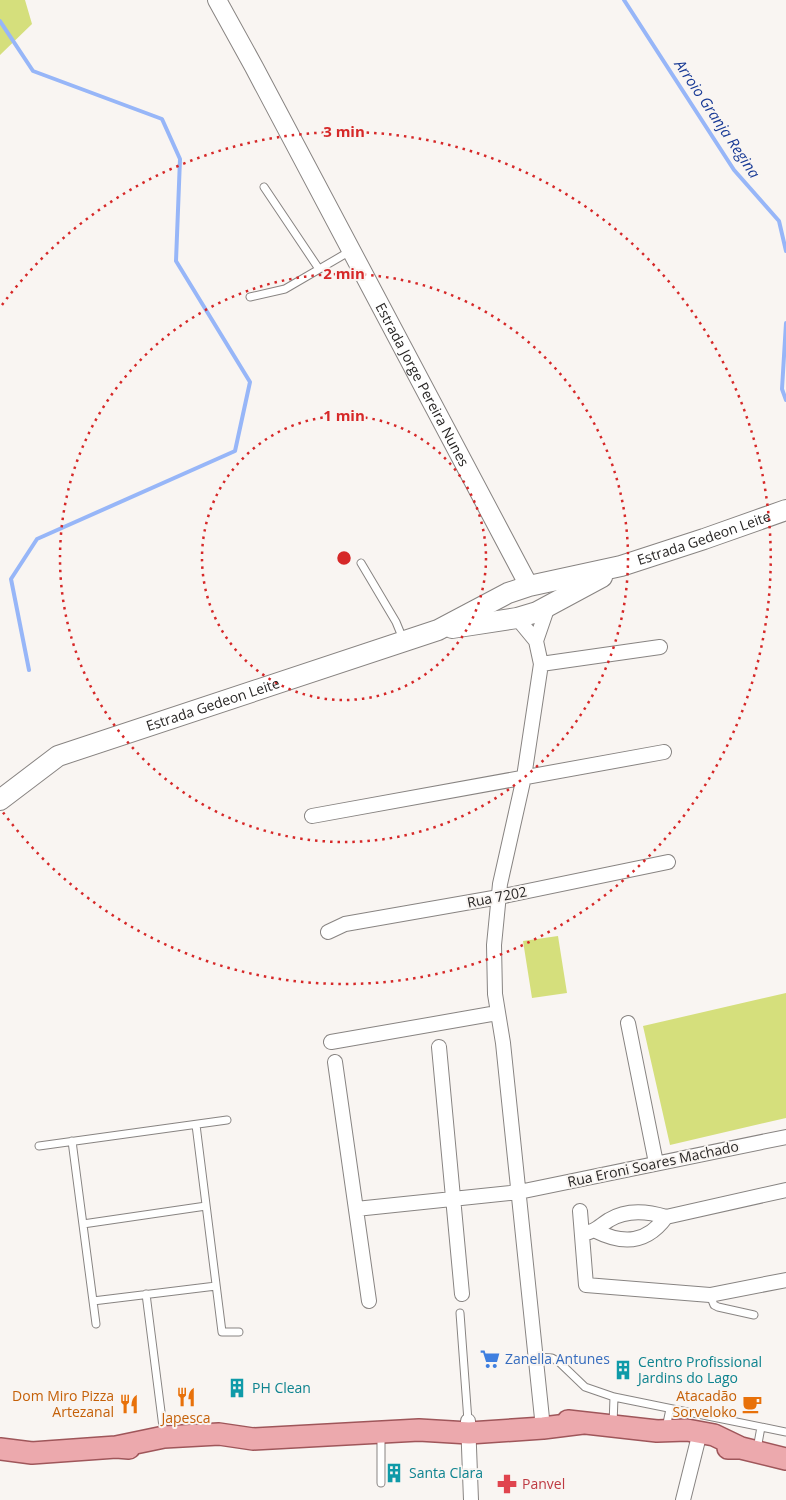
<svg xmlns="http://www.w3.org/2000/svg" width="786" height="1500" viewBox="0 0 786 1500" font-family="'Open Sans',sans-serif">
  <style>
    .green { fill: #d5df7c }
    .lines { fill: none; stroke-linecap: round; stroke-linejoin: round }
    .stream { stroke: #97b6f8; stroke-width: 4 }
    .service-casing { stroke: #888482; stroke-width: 9 }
    .minor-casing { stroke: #888482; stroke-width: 16 }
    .tertiary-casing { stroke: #888482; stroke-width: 20 }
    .secondary-casing { stroke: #888482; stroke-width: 22 }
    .primary-casing { stroke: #9f565a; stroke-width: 24 }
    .service { stroke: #fff; stroke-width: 7 }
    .minor { stroke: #fff; stroke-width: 14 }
    .tertiary { stroke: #fff; stroke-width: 18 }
    .secondary { stroke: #fff; stroke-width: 20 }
    .primary { stroke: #eca9ad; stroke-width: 21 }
    .ring { fill: none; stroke: #d62828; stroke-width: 2.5; stroke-dasharray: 2.5 5 }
    .labels { text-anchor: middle; stroke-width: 4; stroke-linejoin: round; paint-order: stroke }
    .street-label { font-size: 14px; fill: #282625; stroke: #f9f5f2 }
    .shop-label { font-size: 14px; fill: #366cbe; stroke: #f9f5f2; text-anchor: start }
    .culture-label { font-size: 14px; fill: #0d838f; stroke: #f9f5f2; text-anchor: start }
    .food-label { font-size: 14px; fill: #c56008; stroke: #f9f5f2; text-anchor: end }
    .health-label { font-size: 14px; fill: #be3a42; stroke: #f9f5f2; text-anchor: start }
    .water-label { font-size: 15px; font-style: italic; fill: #173995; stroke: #f9f5f2 }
    .centre { fill: #d62828; stroke: #f9f5f2; stroke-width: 2.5 }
    .ring-label { font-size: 15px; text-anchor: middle; font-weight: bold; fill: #d62828; stroke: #f9f5f2; stroke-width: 4; stroke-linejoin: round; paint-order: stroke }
  </style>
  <rect width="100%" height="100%" fill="#f9f5f2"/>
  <path class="green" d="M0,0H25L32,24L0,55Z
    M558,936L567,993L532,998L523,941Z
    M786,993V1118L670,1145L643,1026Z"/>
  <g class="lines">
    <path class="stream" d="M624,0L734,170L779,221L786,251
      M0,21L33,71L162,119L180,159L176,261L250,382L235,451L37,539L11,579L29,670
      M786,323L782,389L786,400"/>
    <defs>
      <path id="service" d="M264,187L319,269
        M250,297L285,289L352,250
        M361,563L396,622L403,639
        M196,1125L222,1332H239
        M72,1141L96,1324
        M39,1146L227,1120
        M83,1224L206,1206
        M146,1294L164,1435
        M710,1295L714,1305L718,1307L754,1315
        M93,1301L216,1286
        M460,1313L468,1421
        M536,1357L552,1358L559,1362L585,1387L614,1397L786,1432
        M613,1425L614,1397
        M666,1428L670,1409
        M381,1434V1483
        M757,1449L761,1427"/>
      <path id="minor" d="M517,618L536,641L541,664L524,777L500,884L494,945L495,994L503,1043L543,1428
        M536,641L548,606
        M541,664L660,647
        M312,816L664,752
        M328,932L345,924L499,897L668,862
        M628,1023L656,1163
        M331,1042L497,1013
        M439,1047L462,1294
        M335,1062L369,1301
        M356,1209L519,1192L786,1137
        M580,1211L586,1285L710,1295L786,1280
        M596,1231C624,1245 647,1243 666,1217
        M582,1234C596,1231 597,1228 609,1220C627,1209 647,1211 666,1217L786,1190
        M468,1421L471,1500
        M683,1500L700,1432"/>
      <g id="tertiary">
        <path id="s1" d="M217,0L254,67L529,586"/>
      </g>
      <g id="secondary">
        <path d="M452,628L517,618L537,612L602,577"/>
        <path id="s2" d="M0,800L58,756L438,630L508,593L529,586L621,566L704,539L786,510"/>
      </g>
      <path id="primary" d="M568,1421L657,1431L687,1430L714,1435L741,1448
        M116,1447L164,1437L219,1434L253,1439L419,1430L469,1433L543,1428L583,1423
        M728,1448H741L786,1459
        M0,1449L32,1453L116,1447L129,1448"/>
    </defs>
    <use href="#service" class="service-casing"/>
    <use href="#minor" class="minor-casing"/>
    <use href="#tertiary" class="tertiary-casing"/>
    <use href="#secondary" class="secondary-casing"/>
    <use href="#primary" class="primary-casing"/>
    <use href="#service" class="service"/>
    <use href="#minor" class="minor"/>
    <use href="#tertiary" class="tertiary"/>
    <use href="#secondary" class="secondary"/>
    <use href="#primary" class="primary"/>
  </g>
  <g class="ring">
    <circle cx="344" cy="558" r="142"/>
    <circle cx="344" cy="558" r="284"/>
    <path d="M2 305A426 426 0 1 1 2 811"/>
  </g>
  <defs>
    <symbol id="supermarket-bare" viewBox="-9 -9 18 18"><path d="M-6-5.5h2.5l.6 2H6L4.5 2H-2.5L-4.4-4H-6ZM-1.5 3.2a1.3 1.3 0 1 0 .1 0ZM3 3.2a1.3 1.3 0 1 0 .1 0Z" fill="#3f7fe0" stroke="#f9f5f2" stroke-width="2.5" paint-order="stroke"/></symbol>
    <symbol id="building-bare" viewBox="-9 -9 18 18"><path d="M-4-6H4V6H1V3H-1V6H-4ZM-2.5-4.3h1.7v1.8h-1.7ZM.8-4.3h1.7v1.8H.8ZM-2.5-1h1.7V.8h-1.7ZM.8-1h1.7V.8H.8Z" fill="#0f9aa8" stroke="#f9f5f2" stroke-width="2.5" paint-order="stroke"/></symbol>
    <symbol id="restaurant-bare" viewBox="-9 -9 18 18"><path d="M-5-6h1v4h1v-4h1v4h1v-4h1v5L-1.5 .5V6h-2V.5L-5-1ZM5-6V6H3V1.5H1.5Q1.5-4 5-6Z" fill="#e8710a" stroke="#f9f5f2" stroke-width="2.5" paint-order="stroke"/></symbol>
    <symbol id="cafe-bare" viewBox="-9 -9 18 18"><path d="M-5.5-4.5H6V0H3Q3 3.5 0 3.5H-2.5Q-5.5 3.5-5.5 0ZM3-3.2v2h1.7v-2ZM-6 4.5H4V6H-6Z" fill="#e8710a" stroke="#f9f5f2" stroke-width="2.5" paint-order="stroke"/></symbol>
    <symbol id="pharmacy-bare" viewBox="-9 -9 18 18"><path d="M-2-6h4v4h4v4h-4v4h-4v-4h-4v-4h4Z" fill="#e0444e" stroke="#f9f5f2" stroke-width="2.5" paint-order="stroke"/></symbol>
  </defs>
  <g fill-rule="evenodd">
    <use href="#supermarket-bare" x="476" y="1345" width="28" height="28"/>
    <use href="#building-bare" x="609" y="1356" width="28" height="28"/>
    <use href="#building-bare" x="223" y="1374" width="28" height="28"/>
    <use href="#restaurant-bare" x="172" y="1383" width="28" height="28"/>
    <use href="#restaurant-bare" x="115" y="1390" width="28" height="28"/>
    <use href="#cafe-bare" x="738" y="1390" width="28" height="28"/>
    <use href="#building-bare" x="380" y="1459" width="28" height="28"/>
    <use href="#pharmacy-bare" x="493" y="1470" width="28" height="28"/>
  </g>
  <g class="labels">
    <g class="street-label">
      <text dy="5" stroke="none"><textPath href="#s1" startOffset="436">Estrada Jorge Pereira Nunes</textPath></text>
      <text dy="5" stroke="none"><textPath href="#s2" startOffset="756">Estrada Gedeon Leite</textPath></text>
      <text dy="5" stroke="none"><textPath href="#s2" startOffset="236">Estrada Gedeon Leite</textPath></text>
      <text transform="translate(497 897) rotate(-11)" y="5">Rua 7202</text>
      <text transform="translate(653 1164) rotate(-12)" y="5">Rua Eroni Soares Machado</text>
    </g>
    <g class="shop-label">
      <text x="505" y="1364">Zanella Antunes</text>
    </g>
    <g class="culture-label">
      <text x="638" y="1367">Centro Profissional<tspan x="638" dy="16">Jardins do Lago</tspan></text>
      <text x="252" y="1393">PH Clean</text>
      <text x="409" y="1478">Santa Clara</text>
    </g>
    <g class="food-label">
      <text x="114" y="1401">Dom Miro Pizza<tspan x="114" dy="16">Artezanal</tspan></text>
      <text x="737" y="1401">Atacadão<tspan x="737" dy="16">Sorveloko</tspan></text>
      <text x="186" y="1423" text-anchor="middle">Japesca</text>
    </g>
    <g class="health-label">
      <text x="522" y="1489">Panvel</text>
    </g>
    <g class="water-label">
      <text transform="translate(717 119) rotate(56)" y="5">Arroio Granja Regina</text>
    </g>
  </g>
  <circle cx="344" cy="558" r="8" class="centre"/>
  <g class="ring-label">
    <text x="344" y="137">3 min</text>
    <text x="344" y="279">2 min</text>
    <text x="344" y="421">1 min</text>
  </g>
</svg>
